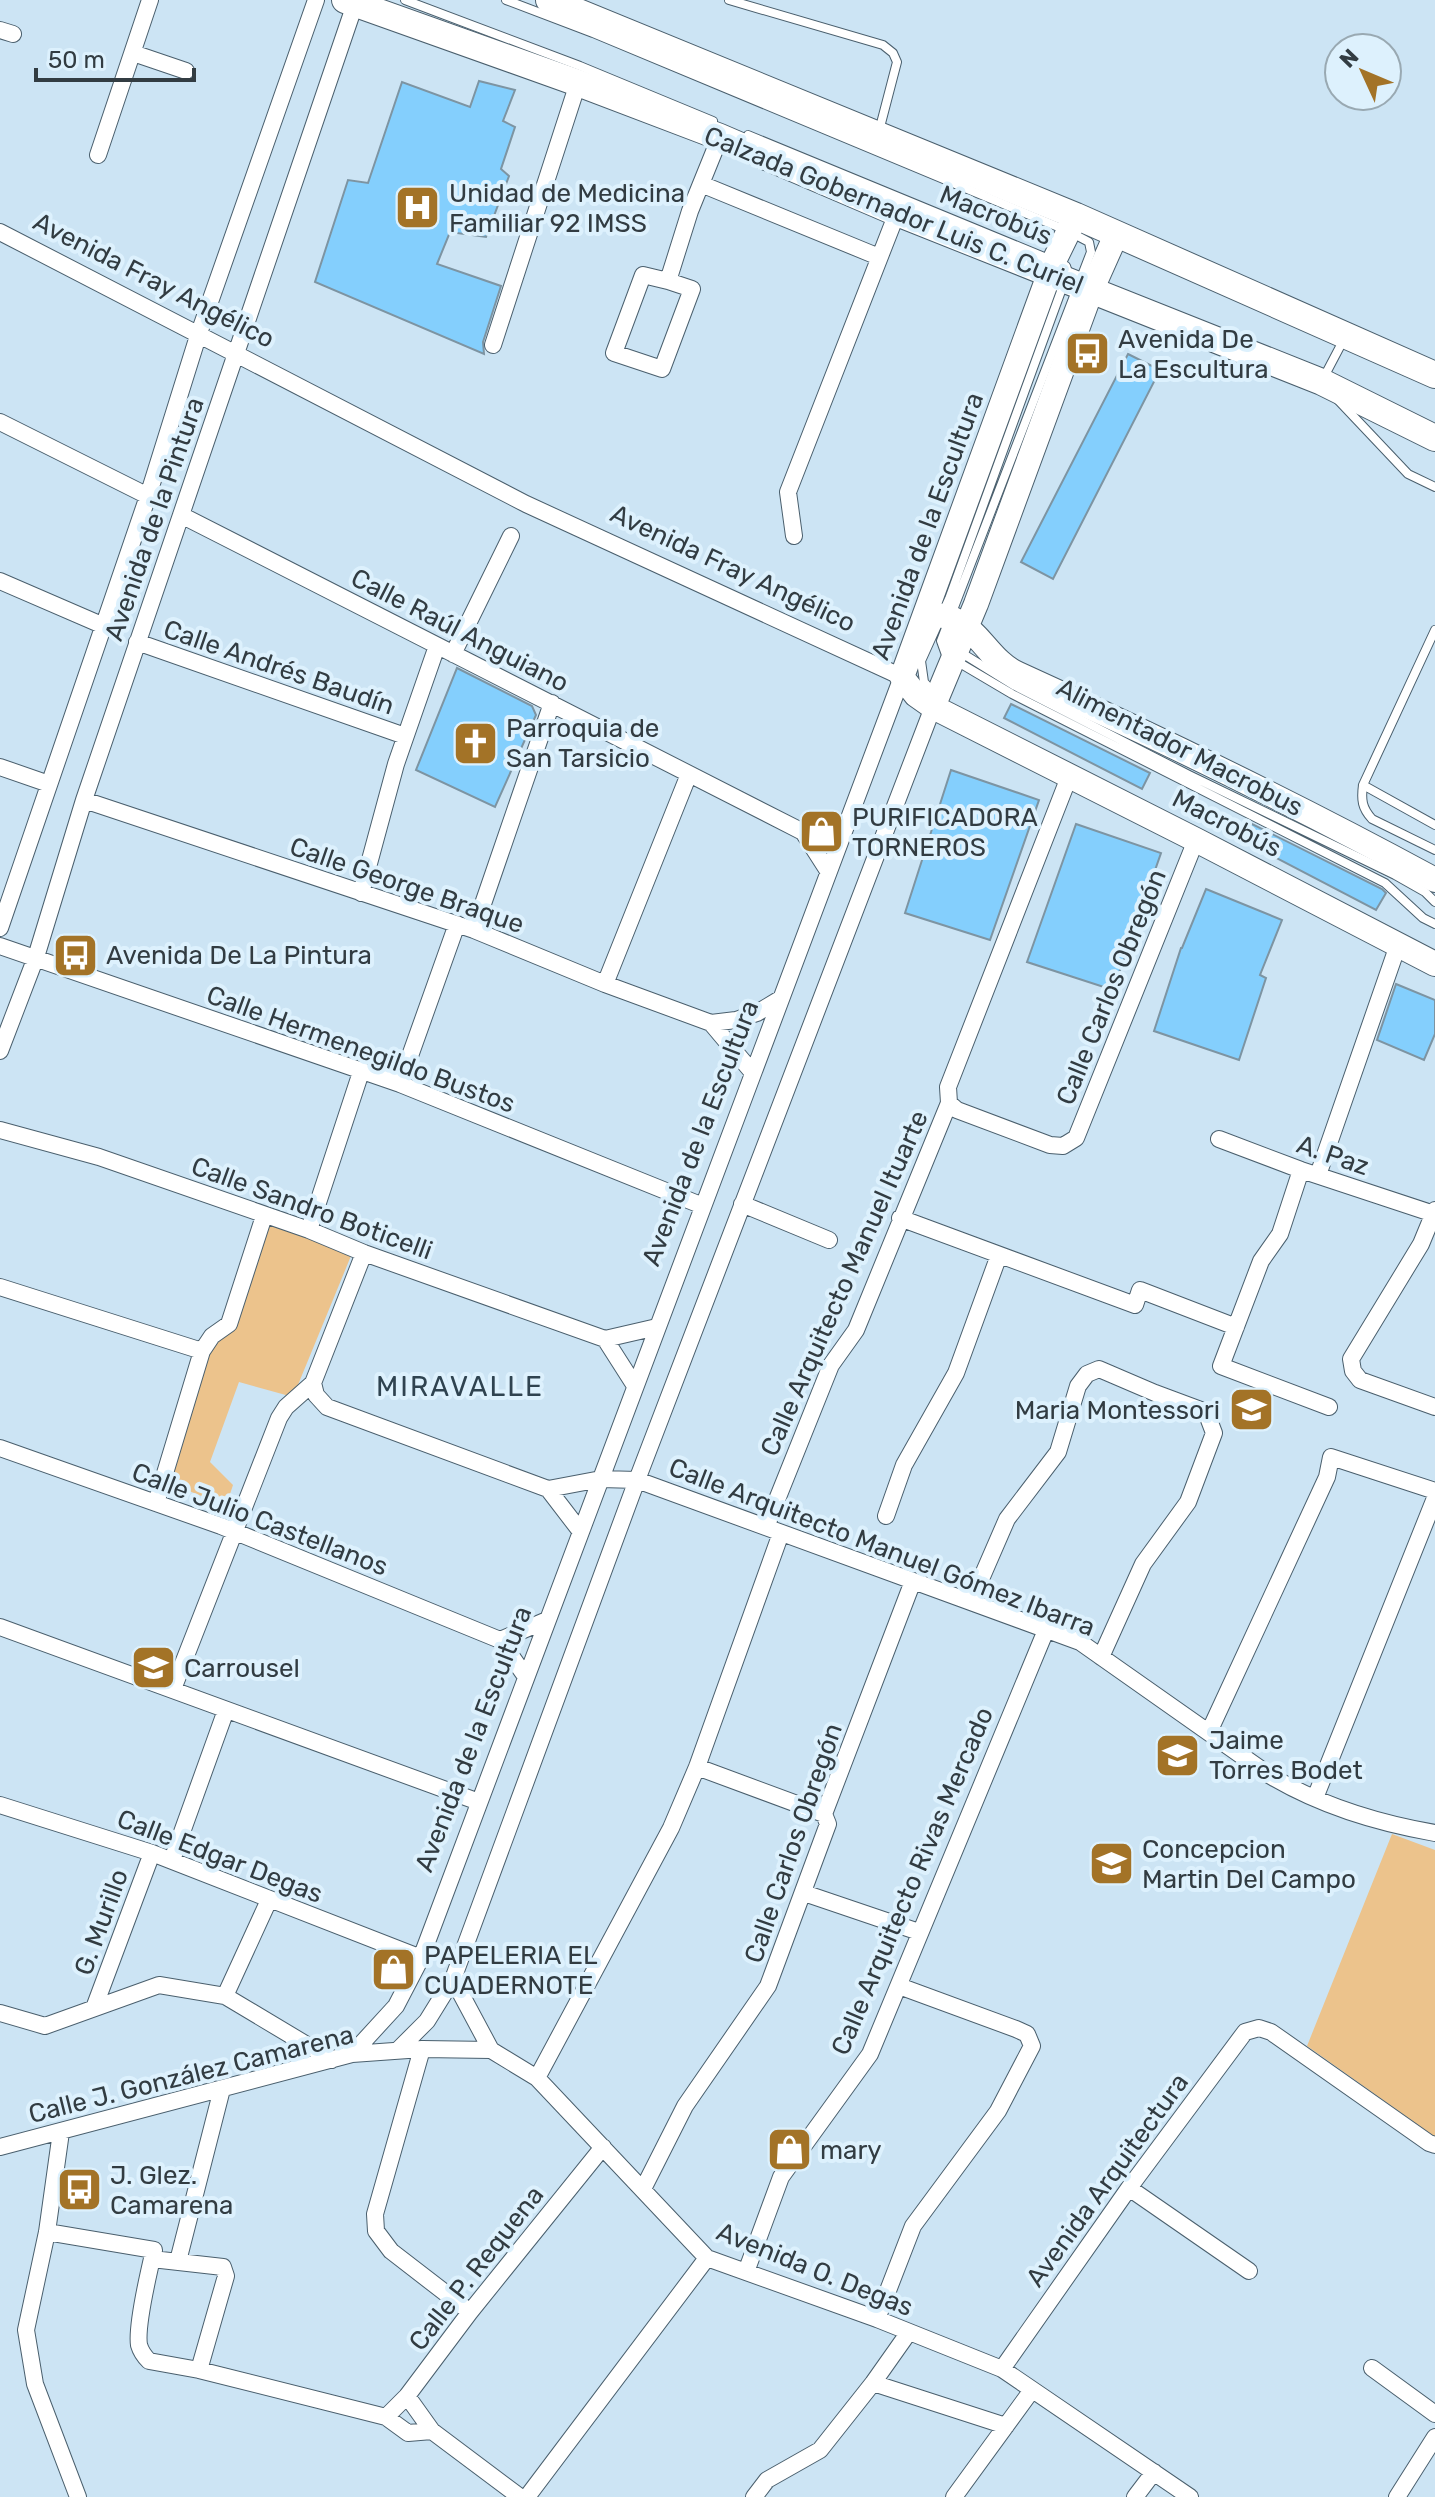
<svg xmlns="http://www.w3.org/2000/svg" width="1435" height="2497" viewBox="0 0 1435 2497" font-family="Rubik,sans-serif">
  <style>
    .green { fill: #ecc38c }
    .building { fill: #84cffd; stroke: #7d94a2; stroke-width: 2 }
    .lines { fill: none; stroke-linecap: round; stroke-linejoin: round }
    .lane-casing { stroke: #4a5f6d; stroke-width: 10 }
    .street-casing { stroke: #4a5f6d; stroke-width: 18 }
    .secondary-casing { stroke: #4a5f6d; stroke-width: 26 }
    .primary-casing { stroke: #4a5f6d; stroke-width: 28 }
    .lane { stroke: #fff; stroke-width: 8 }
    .street { stroke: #fff; stroke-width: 16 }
    .secondary { stroke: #fff; stroke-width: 24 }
    .primary { stroke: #fff; stroke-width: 26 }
    .labels { text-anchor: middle; stroke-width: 8; stroke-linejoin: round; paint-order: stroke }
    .poi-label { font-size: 26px; fill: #323c42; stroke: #ddf1fd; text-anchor: start }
    .street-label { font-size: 26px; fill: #323c42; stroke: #ddf1fd }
    .neighbourhood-label { font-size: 28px; letter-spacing: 2px; fill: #2f4350; stroke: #ddf1fd }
  </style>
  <rect width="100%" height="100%" fill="#cce4f4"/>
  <path class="green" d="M270,1220L353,1251L293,1397L239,1382L210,1462L233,1485L226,1506L167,1482L214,1340Z
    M1392,1834L1435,1850V2137L1307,2046Z"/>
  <path class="building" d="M479,81L515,90L503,121L515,127L501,169L509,176L486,237L450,232L437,264L501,286L483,342L484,354L315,282L348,180L368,183L402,82L470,107Z
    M1128,354L1160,370L1053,579L1021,562Z
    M457,668L532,706L536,715L495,807L416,770Z
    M1011,704L1150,773L1142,789L1004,718Z
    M951,770L1039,800L990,940L905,913Z
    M1246,821L1382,889L1386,893L1376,910L1238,838Z
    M1076,824L1161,853L1113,990L1027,962Z
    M1206,889L1282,920L1260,975L1266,978L1239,1060L1154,1031L1181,948H1182Z
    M1396,984L1435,1000V1034L1424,1060L1377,1040Z"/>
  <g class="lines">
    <defs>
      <path id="lane" d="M405,0L580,66L713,121
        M506,0L593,33L1068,231L1089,242L1091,252L941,641L946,655L1012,694L1385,883L1423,918L1435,924
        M729,0L883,45L893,53L897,62L879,131
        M748,135L1066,266L1068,272L949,599L921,661L924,682L934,693
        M1324,377L1344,339
        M1338,400L1408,474L1435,487
        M950,624L949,643L952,647L1015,686L1189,775L1395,875L1425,892L1435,902
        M1435,630L1363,785L1435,825
        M1363,785C1361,800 1362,808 1372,819L1435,850"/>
      <path id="street" d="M0,30L13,34
        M133,53L186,71
        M98,155L150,0
        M701,184L879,257
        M0,232L526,504L902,677L421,1958L396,2006L352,2054
        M668,281L692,289L662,369L614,353L643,275L668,281L690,211L720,137
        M493,345L578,83
        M0,422L148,496
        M181,515L803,832L828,871
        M794,536L788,492L897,213
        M0,581L104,626
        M137,642L405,736
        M453,654L511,536
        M0,767L49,784
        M84,800L474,930L605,984L711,1023L736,1020L757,1013L780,999
        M803,832L847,822
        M361,893L396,764L437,646
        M0,928L148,496L198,336L316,0
        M474,930L552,703
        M0,946L400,1084L703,1206
        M605,984L689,774
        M711,1023L753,1073
        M0,1051L36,957L84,800L355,4
        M400,1084L457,924
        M949,1103L957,1110L1050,1145L1063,1146L1076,1138L1196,840
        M0,1130L99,1157L309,1230L364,1253L605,1339L657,1327
        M1219,1139L1301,1170L1434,1214
        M1301,1170L1280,1234L1261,1261L1221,1366L1329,1407
        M1318,1175L1398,945
        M742,1204L829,1240
        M1435,1210L1421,1244L1351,1359L1353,1371L1360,1380L1435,1407
        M900,1218L1135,1305L1140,1290L1236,1327
        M309,1230L361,1072
        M364,1253L313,1383L316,1395L327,1407L548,1489L601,1479L637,1480L1080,1642L1269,1775C1319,1805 1377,1823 1435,1833
        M0,1287L202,1351
        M605,1339L635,1386
        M0,1448L221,1526L500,1640L526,1677
        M548,1489L581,1532
        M156,1503L202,1351L212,1336L229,1324L264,1216
        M886,1516L904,1465L956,1373L999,1255
        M766,1527L831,1365L856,1330L949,1103L948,1087L1069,777
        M971,1602L1007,1519L1058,1452L1078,1386L1087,1374L1099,1369L1155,1393L1206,1412L1214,1433L1188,1502L1143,1564L1101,1657
        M0,1627L479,1802
        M500,1640L547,1620
        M173,1689L279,1418L286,1407L313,1383
        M1209,1732L1327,1477L1331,1457L1435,1491
        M697,1767L824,1814
        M1315,1798L1435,1498
        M0,1805L152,1853L421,1958
        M172,1860L226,1710
        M804,1893L919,1932
        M453,1979L491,2050L537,2078L707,2258L877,2319L1002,2369L1190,2497
        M225,1996L269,1900
        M94,2008L152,1853
        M0,2013L45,2026L159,1985L225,1996L332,2060
        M422,2049L375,2214L376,2231L391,2251L470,2312
        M398,2050L427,2021L453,1979L637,1480L933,707
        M537,2078L671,1828L697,1767L781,1533
        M61,2132L47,2232L26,2330L35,2384L78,2497
        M0,2147L352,2054L422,2049L491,2050
        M1129,2188L1249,2271
        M643,2189L685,2106L768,1986L828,1824L824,1814L913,1581
        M47,2232L154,2250C149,2271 136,2326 139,2345C141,2352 144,2356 149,2361L199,2370L386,2417L408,2433L432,2431
        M152,2259L223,2267L226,2276L199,2370
        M178,2261L222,2089
        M746,2272L781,2177L870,2054L1046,1630
        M877,2319L913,2226L998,2111L1032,2046L1027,2034L1016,2029L899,1986
        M1372,2368L1435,2414
        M1002,2369L1129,2188L1245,2032L1259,2028L1271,2032L1429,2143L1435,2145
        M873,2383L1006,2426
        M407,2396L432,2431L520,2497
        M386,2417L407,2396L470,2312L603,2147
        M527,2497L707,2258
        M754,2497L767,2480L820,2450L873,2383L909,2332
        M954,2497L1032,2390
        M1135,2497L1154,2472
        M1397,2497L1435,2437"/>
      <path id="secondary" d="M1076,216L1054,261L902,677L916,695L933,707L1196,840L1435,964
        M925,615C975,610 982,658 1018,674C1159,738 1299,806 1435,880
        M933,707L976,604L1091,291L1116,235"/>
      <path id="primary" d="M345,0L578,83L720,137L897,213L1322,382L1435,438
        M549,0L1076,216L1435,375"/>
    </defs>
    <use href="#lane" class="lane-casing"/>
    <use href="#street" class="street-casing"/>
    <use href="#secondary" class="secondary-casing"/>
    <use href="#primary" class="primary-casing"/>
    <use href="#lane" class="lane"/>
    <use href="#street" class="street"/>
    <use href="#secondary" class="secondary"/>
    <use href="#primary" class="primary"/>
  </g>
  <defs>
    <symbol id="hospital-square" viewBox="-11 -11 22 22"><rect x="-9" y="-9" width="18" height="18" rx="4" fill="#a37327" stroke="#ddf1fd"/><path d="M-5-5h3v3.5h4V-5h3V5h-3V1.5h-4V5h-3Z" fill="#fff"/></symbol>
    <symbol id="bus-square" viewBox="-11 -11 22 22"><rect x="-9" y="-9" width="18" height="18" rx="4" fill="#a37327" stroke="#ddf1fd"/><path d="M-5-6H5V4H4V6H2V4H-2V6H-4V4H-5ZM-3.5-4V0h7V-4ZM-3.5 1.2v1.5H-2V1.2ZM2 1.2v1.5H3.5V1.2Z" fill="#fff"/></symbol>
    <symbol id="church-square" viewBox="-11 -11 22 22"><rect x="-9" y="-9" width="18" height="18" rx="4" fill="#a37327" stroke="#ddf1fd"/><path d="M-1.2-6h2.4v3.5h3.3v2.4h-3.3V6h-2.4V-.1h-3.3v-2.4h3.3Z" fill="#fff"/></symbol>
    <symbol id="shop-square" viewBox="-11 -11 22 22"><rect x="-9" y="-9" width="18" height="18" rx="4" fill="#a37327" stroke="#ddf1fd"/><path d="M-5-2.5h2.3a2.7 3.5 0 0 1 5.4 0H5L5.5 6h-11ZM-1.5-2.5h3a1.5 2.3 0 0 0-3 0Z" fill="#fff"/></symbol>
    <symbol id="school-square" viewBox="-11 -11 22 22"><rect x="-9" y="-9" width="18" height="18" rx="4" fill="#a37327" stroke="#ddf1fd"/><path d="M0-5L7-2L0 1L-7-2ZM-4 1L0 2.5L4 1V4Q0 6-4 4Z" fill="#fff"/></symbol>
  </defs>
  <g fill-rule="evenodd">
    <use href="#hospital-square" x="392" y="182" width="51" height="51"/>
    <use href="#bus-square" x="1062" y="328" width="51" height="51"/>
    <use href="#church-square" x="450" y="718" width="51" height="51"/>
    <use href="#shop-square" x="796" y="806" width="51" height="51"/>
    <use href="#bus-square" x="50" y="930" width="51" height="51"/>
    <use href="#school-square" x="1226" y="1384" width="51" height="51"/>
    <use href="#school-square" x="128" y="1642" width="51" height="51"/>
    <use href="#school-square" x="1152" y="1730" width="51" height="51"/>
    <use href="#school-square" x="1086" y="1838" width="51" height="51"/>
    <use href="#shop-square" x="368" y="1944" width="51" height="51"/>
    <use href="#shop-square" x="764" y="2124" width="51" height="51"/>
    <use href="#bus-square" x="54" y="2164" width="51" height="51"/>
  </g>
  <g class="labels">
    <g class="poi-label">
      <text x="449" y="202">Unidad de Medicina<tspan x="449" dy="30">Familiar 92 IMSS</tspan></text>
      <text x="1118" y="348">Avenida De<tspan x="1118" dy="30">La Escultura</tspan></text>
      <text x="506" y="737">Parroquia de<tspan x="506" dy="30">San Tarsicio</tspan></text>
      <text x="852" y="826">PURIFICADORA<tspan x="852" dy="30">TORNEROS</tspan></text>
      <text x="106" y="964">Avenida De La Pintura</text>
      <text x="1220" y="1419" text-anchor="end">Maria Montessori</text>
      <text x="184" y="1677">Carrousel</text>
      <text x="1209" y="1749">Jaime<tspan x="1209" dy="30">Torres Bodet</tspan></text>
      <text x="1142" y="1858">Concepcion<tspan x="1142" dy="30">Martin Del Campo</tspan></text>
      <text x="424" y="1964">PAPELERIA EL<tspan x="424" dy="30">CUADERNOTE</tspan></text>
      <text x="820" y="2159">mary</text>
      <text x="110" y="2184">J. Glez.<tspan x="110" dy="30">Camarena</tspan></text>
    </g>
    <g class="street-label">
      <text transform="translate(894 210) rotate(22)" y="9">Calzada Gobernador Luis C. Curiel</text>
      <text transform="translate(996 215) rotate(22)" y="9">Macrobús</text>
      <text transform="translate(154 280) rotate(27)" y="9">Avenida Fray Angélico</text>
      <text transform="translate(154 519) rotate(-71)" y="9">Avenida de la Pintura</text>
      <text transform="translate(927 526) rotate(-70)" y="9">Avenida de la Escultura</text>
      <text transform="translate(733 568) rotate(25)" y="9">Avenida Fray Angélico</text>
      <text transform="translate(460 630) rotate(27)" y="9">Calle Raúl Anguiano</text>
      <text transform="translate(279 667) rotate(19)" y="9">Calle Andrés Baudín</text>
      <text transform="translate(1180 747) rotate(27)" y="9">Alimentador Macrobus</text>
      <text transform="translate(1227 823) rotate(27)" y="9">Macrobús</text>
      <text transform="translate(407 885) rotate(19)" y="9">Calle George Braque</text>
      <text transform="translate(1111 987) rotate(-68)" y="9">Calle Carlos Obregón</text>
      <text transform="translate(361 1049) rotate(20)" y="9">Calle Hermenegildo Bustos</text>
      <text transform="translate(700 1133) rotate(-69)" y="9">Avenida de la Escultura</text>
      <text transform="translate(1333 1155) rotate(19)" y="9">A. Paz</text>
      <text transform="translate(312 1208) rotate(20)" y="9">Calle Sandro Boticelli</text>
      <text transform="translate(844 1283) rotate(-66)" y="9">Calle Arquitecto Manuel Ituarte</text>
      <text transform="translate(260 1519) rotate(21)" y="9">Calle Julio Castellanos</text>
      <text transform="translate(882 1547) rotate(21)" y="9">Calle Arquitecto Manuel Gómez Ibarra</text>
      <text transform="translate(473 1739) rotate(-69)" y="9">Avenida de la Escultura</text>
      <text transform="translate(793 1843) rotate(-71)" y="9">Calle Carlos Obregón</text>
      <text transform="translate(220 1856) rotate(21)" y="9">Calle Edgar Degas</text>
      <text transform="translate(912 1881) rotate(-67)" y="9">Calle Arquitecto Rivas Mercado</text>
      <text transform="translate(101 1922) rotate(-70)" y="9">G. Murillo</text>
      <text transform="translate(191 2074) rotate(-14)" y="9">Calle J. González Camarena</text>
      <text transform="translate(1107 2180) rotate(-54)" y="9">Avenida Arquitectura</text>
      <text transform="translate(476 2268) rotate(-52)" y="9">Calle P. Requena</text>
      <text transform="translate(815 2269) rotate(22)" y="9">Avenida O. Degas</text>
    </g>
    <g class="neighbourhood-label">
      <text x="460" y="1396">MIRAVALLE</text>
    </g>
  </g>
  <g transform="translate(1363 72) rotate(314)"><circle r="38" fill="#ddf1fd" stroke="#99a9b2" stroke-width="2"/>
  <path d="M0-6L14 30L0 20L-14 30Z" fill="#a37327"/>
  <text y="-12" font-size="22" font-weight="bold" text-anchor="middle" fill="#323c42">N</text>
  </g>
  <path d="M36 68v12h158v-12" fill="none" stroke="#323c42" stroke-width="4"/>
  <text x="48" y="68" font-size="24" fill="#323c42" stroke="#ddf1fd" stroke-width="6" paint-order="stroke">50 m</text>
</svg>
